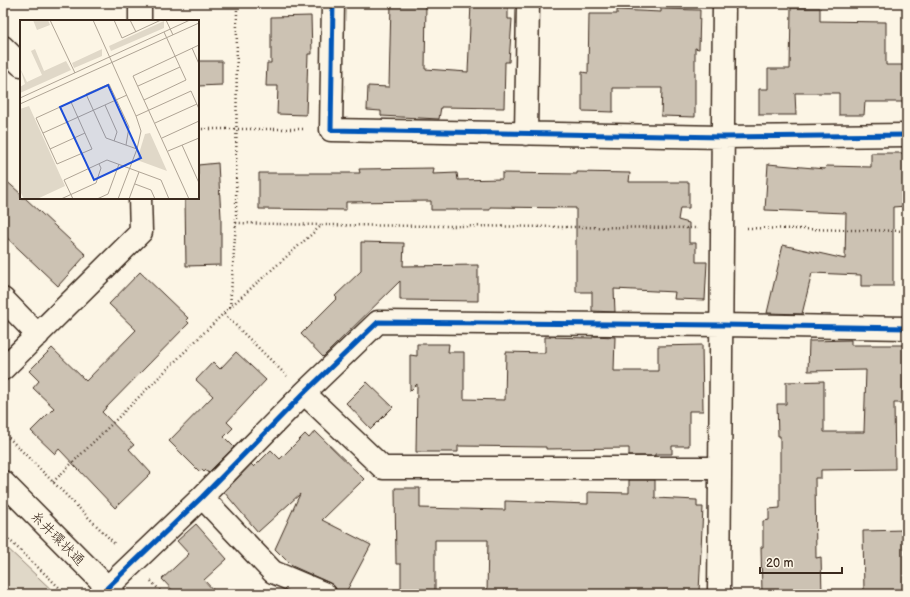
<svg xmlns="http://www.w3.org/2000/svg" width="910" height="597" viewBox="0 0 910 597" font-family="'Balsamiq Sans','Klee One',sans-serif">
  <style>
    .green { fill: #e0d8c8; stroke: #8e8173 }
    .building { fill: #ccc2b3; stroke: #3b2a1e }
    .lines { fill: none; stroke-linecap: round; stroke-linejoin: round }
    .street-casing { stroke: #3b2a1e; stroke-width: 25 }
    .secondary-casing { stroke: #3b2a1e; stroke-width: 25 }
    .path { stroke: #3b2a1e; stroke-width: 2.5; stroke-dasharray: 1 3; stroke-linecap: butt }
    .street { stroke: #fcf5e5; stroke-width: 22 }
    .secondary { stroke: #fcf5e5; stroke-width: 22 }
    .cycleway-casing { stroke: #fcf5e5; stroke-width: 8 }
    .cycleway { stroke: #0057b8; stroke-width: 5 }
    .labels { text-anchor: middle; stroke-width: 3.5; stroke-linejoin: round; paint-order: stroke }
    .street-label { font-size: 14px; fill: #3b2a1e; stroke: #fcf5e5 }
    .inset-road { fill: none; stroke: #afa495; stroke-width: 1 }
    .view { fill: #1d4ed8; fill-opacity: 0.15; stroke: #1d4ed8; stroke-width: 2 }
    .inset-edge { fill: none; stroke: #3b2a1e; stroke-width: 2 }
  </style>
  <rect width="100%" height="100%" fill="#fcf5e5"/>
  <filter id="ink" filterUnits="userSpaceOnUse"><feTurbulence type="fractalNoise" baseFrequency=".025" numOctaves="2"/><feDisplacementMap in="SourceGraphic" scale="8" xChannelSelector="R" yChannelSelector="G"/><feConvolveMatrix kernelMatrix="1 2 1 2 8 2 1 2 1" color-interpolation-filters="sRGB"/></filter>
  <g filter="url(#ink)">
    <path class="green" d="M3,544L56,594H3Z"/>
    <path class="building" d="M391,3H426L425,69L468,72L471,3H508V19H512L509,62H505L504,108L441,107L439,119L381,116V111L367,110L368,86L389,87Z
      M791,8H820V21L886,22V65H906V102H865L864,115H839V93H795L796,115H759V89H768V69H790Z
      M661,9L700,10L699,49L695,48V117L661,116L662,88H613V112L582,111V72L588,73L589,14H617V10L661,12Z
      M311,16L312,54H308L306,115L277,114L278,86H266L267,63H271V17Z
      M198,61H222V85L198,86Z
      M871,153H905L906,206L893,207V286H861V275L812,273L802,314L767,313L783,245L845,259L846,213L765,210L768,164L825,169L826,166L871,167Z
      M218,163L221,217V265L186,266L185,198H198V165Z
      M434,168L433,174L457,173L458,180L502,179V173L577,174V172L630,173L629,182H689V208H680L678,220L689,223V243H696V262H707L705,300L674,299L675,292L614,289L615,312L592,311V292H576V208L490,207V210H431V201L346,202V210L259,209V173H360L359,169Z
      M3,178L21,194V198H25L86,255L58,286L3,234Z
      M361,242L404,243L403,266L478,265V301L400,300V281L323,357L301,334L337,298L335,296L361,271Z
      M140,272L188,318L186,320L189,323L102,412L134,445L129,449L151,473L115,508L59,449L55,454L31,431L54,408L33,388L39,381L29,371L52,348L86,381L136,330L109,304Z
      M593,336L615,337L614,371H658V346L702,345L703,411H689V446H672V454H655V456H629V448L546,449V447L458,446V452H416L417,384L410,391V355L417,356V344H449L448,352H464V399L505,400L506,352L545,353V337L593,338Z
      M851,340V345H904L903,403H894L895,469L821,470V478H815L816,558L821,557L822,594H762L761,547H763V521L769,520V509L780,508V436H778L777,404H786V382L824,381V432H864L866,370L808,371L809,341Z
      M236,352L266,380L227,422L233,428L224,437L234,447L208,473L206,470L204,472L202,470L200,472L169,441L213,396L196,380L213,362L220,369Z
      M367,382L393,407L371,429L346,403Z
      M315,431L364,479L322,520L371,545L345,594H337L335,587L330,583L292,566L275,549L300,494L258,532L224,492L251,464L254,467L271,450L280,459L305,434L309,438Z
      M629,480H655V498L697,500V507H703L699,592L662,591V594H487L488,540H435V594H401V564H396L395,488H420V508L505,510V501L588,504V492L629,493Z
      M196,524L227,559L204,580L217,594H176L162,579L189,554L177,541Z
      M904,530V592H895V594L864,593L863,531Z"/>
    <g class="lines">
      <defs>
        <path id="street" d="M333,3L331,130L723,137L907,135
          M140,21V3
          M3,47L21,65
          M526,134L528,3
          M3,299L38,335
          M3,369L141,232L140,198
          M304,393L383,468H720
          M202,497L273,572L325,594
          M107,588L202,497L304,393L378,322L722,325L907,328
          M719,594L724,3"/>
        <path id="secondary" d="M3,482L114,594"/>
      </defs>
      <use href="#street" class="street-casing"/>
      <use href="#secondary" class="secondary-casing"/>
      <path class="path" d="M198,129H305
        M236,223L237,3
        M747,228L907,231
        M230,307L236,223L322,225
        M224,314L287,376
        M3,432L116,545
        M53,482L230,307L322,225L698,228
        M3,534L66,594
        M151,581L163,594"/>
      <use href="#street" class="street"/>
      <use href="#secondary" class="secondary"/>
      <defs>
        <path id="cycleway" d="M333,3L331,130L723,137L907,135
          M107,588L202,497L304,393L378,322L722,325L907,328"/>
      </defs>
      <use href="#cycleway" class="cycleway-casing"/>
      <use href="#cycleway" class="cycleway"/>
    </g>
  </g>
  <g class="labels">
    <g class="street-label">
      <text transform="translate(58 538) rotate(45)" y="5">糸井環状通</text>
    </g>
  </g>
  <g transform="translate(20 20)">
    <rect width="179" height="179" fill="#fcf5e5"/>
    <path d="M13,0H28L30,5L17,10ZM144,1V8L91,31L89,26ZM15,29L24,51L46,41L51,50L0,73V67L5,64L0,48L7,62L22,55L11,31ZM82,29V36L54,48L52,43ZM9,86L45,166L17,179H4L0,171V89ZM130,113L147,151L117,140L125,114Z" fill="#e0d8c8"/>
    <path class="inset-road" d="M30,0L55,53M73,0L116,96L121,111L117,129L98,179M94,0L102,18L141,0M110,0L116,12M146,0L153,15M172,28L179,44M118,66L160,47M0,78L170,0M124,80L166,60L144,12M51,82L72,129L37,144L16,98ZM0,84L179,3M85,85L97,112L94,121M116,96L171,71L179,89M135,103L177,84M23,113L107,75M142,118L179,101M106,125L109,107L89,64L66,74L86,118L117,129M162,125L179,163M30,129L65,113M148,131L179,118M115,164L131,170L135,179M41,179L76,163L81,148L79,144M53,179L44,160L87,140L141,160L149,179M77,179L88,174L99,144M109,179L119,152M169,179L113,56L179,25"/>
    <path class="view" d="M88,65L121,138L74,160L40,87Z"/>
    <rect width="179" height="179" class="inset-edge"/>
  </g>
  <rect width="910" height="597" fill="none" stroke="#fcf5e5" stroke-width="16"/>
  <rect x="8" y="8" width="894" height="581" fill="none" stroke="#3b2a1e" stroke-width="1.5" filter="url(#ink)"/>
  <path d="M760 567v6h82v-6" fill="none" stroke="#3b2a1e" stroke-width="2"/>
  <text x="766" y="567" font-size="12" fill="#3b2a1e" stroke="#fcf5e5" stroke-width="3" paint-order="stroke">20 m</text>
</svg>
